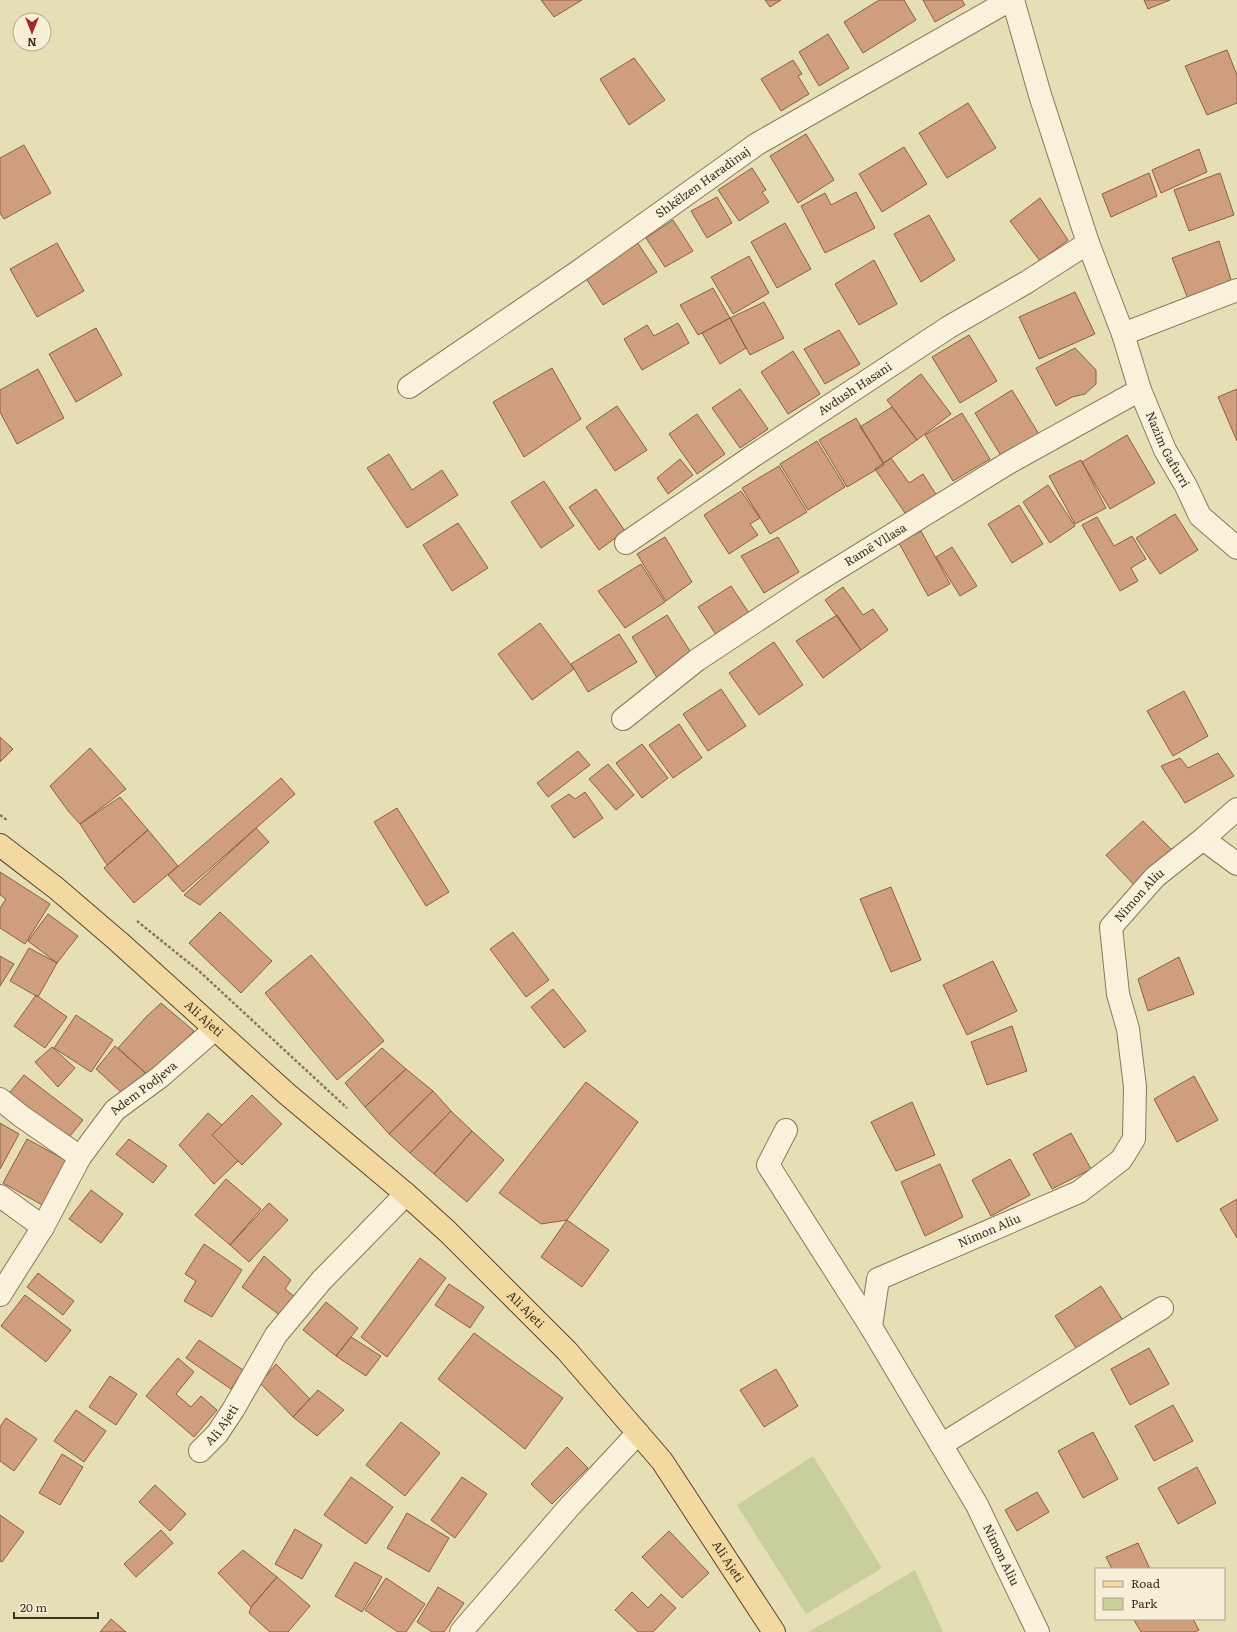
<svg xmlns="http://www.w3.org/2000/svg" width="1237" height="1632" viewBox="0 0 1237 1632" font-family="Literata,serif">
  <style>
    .farmland { fill: #e6deb5; fill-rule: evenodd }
    .green { fill: #c9cf9b }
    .building { fill: #cf9f7d; stroke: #8d5f41 }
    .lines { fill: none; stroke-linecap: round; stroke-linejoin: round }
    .minor-casing { stroke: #8d765c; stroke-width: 24 }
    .major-casing { stroke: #5b4430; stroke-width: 24 }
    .path { stroke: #8d765c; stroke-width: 2.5; stroke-dasharray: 3 2; stroke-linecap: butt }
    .minor { stroke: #faf1dc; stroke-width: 22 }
    .major { stroke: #f3d9a0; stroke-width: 22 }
    .labels { text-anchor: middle; stroke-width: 4; stroke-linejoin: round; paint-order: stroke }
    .street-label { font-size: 12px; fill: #3d2e20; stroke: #f7eed8 }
  </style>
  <rect width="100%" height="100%" fill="#f0e4c8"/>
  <path class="farmland" d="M0,0H1237V1632H0ZM20,20H44V44H20ZM1096,1569H1224V1619H1096Z"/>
  <path class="green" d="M813,1456L882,1568L806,1614L737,1505Z
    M915,1570L943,1632H808L858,1604Z"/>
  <path class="building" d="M541,0H582L554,17Z
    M765,0H781L770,7Z
    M879,0H904L916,20L863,53L844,22Z
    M923,0H962L965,5L935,22Z
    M1144,0H1170L1148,9Z
    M828,34L849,68L819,86L799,52Z
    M1227,50L1237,75V103L1207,115L1185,66Z
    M634,58L665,100L629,125L600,79Z
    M793,60L802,74L798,76L809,94L781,111L761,79Z
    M968,103L996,148L947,178L919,133Z
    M806,134L834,180L798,203L770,156Z
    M24,145L51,193L4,219L0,213V158Z
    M904,147L927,184L882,212L859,174Z
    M1199,149L1207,172L1161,193L1152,170Z
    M752,168L766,190L762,192L769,202L739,221L718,190Z
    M1149,173L1157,196L1111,217L1102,194Z
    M1220,173L1234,215L1189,231L1174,190Z
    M856,192L875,228L825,253L801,206L825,193L831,205Z
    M717,197L732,223L707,238L691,211Z
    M1040,198L1068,240L1040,261L1010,221Z
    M929,215L955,260L921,282L894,234Z
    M673,220L693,251L665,267L646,238Z
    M785,223L811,269L777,288L751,242Z
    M1219,241L1232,283L1188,299L1172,258Z
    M637,242L657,272L603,305L584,275Z
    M57,243L84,291L37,317L10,269Z
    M749,256L769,293L733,314L711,277Z
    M874,260L897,304L859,325L835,284Z
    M713,288L730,318L698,335L680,305Z
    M1075,292L1095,334L1039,359L1019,317Z
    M764,302L784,338L750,355L730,318Z
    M730,318L746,348L720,364L702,333Z
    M678,323L689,343L642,370L624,339L647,325L654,336Z
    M96,328L122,375L76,402L49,354Z
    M839,330L860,364L825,384L804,349Z
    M969,335L997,381L960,403L932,357Z
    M1075,348L1096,370V384L1085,394L1072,397L1056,406L1036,368Z
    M793,351L820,394L788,414L761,372Z
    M552,368L581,419L524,457L493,402Z
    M38,369L64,418L17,444L0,412V390Z
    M921,374L951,414L917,440L887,400Z
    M740,389L768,429L740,448L712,408Z
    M1237,389V441L1218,397Z
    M1012,390L1040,436L1003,459L975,413Z
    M617,406L647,450L615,471L586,427Z
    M892,407L917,440L884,463L860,427Z
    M962,413L990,459L953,481L925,435Z
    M697,414L725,454L697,474L669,434Z
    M856,418L884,465L847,487L819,440Z
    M1127,435L1155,483L1110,509L1082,462Z
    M817,441L845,487L808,510L780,464Z
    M389,454L412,490L442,470L458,495L407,528L367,468Z
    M891,458L909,483L923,474L937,496L905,513L875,469Z
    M680,459L693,475L668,494L657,478Z
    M1081,460L1106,508L1075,524L1049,476Z
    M779,466L807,512L770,534L742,488Z
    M544,481L574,526L541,548L511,502Z
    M1048,485L1075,526L1050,543L1023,502Z
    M596,489L625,531L599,550L569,507Z
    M741,491L760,518L750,524L758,535L729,554L704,515Z
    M1019,505L1043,544L1012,563L988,524Z
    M1175,514L1198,550L1160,574L1136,538Z
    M1097,517L1114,546L1132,536L1146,559L1131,568L1138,581L1120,591L1082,525Z
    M458,523L488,568L452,591L423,545Z
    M921,531L950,584L928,596L899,543Z
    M665,537L692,582L666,601L637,554Z
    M778,537L799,572L764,593L741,556Z
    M952,547L977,586L960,596L936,557Z
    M641,564L665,602L625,628L598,591Z
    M731,586L753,619L720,641L698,607Z
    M843,587L863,615L873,609L888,630L861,650L825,600Z
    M667,615L695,659L659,681L632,637Z
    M837,615L861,650L823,678L796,641Z
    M540,623L574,669L532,700L498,654Z
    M619,634L637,662L588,692L571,664Z
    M774,642L803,685L759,715L729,673Z
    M721,689L746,726L708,751L683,714Z
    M1184,691L1208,736L1173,756L1147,711Z
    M679,724L702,758L673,778L649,745Z
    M0,737L13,749L0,762Z
    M642,744L668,778L642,798L616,763Z
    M90,748L126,789L80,824L69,812L50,786Z
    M578,751L590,765L548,797L537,783Z
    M1218,753L1234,776L1185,803L1161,766L1180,758L1188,768Z
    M608,764L634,795L616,810L589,779Z
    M281,778L295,794L183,892L168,875Z
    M585,792L603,818L574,838L551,806L569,794L575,799Z
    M120,797L148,830L107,865L80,824Z
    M397,808L449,892L426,906L374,822Z
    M1143,821L1174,852L1137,888L1106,855Z
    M256,828L269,842L200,905L184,895Z
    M148,830L178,866L134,903L104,868Z
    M0,872L50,904L25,944L0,928V908L6,899L0,895Z
    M891,887L921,960L891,972L860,899Z
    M220,912L272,961L241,993L189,943Z
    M48,914L78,936L57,963L28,941Z
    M513,932L549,980L526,997L490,949Z
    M29,948L57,963L38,997L10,981Z
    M311,955L384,1041L337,1080L265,993Z
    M0,956L14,964L0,986Z
    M1179,957L1194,994L1148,1011L1138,979Z
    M993,961L1017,1011L967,1035L943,985Z
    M553,989L586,1031L564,1048L531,1007Z
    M36,995L67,1017L45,1048L14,1026Z
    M161,1003L194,1031L151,1078L118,1048L146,1017Z
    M76,1015L113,1040L91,1072L54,1048Z
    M1012,1026L1027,1071L987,1085L971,1042Z
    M115,1046L148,1075L123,1094L96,1069Z
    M52,1047L75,1068L58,1087L35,1062Z
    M382,1048L406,1069L365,1107L345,1083Z
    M406,1069L433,1091L389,1134L365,1107Z
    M24,1075L83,1120L66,1141L7,1096Z
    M1194,1076L1218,1120L1177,1142L1154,1099Z
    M586,1082L638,1122L567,1220L541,1224L499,1193Z
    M433,1091L451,1111L410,1153L389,1134Z
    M252,1095L282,1124L242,1165L212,1135Z
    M912,1102L935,1155L896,1171L871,1122Z
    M451,1111L472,1131L434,1174L410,1153Z
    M208,1113L222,1125L212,1135L238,1161L214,1184L179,1145Z
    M0,1123L19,1134L0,1169Z
    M472,1131L504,1160L467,1202L434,1174Z
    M1071,1133L1091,1169L1052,1189L1033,1154Z
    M27,1139L69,1162L44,1206L3,1183Z
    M129,1139L167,1166L153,1183L116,1154Z
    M1010,1159L1030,1195L991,1216L972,1180Z
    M940,1164L963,1217L925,1236L901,1182Z
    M226,1179L261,1209L230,1245L195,1215Z
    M91,1190L123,1214L101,1243L69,1219Z
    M1237,1199V1238L1220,1209Z
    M269,1203L288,1220L249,1262L230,1245Z
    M567,1220L609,1250L582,1287L541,1257Z
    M204,1244L242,1270L212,1317L184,1301L196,1281L185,1274Z
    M264,1256L291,1280L285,1289L295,1297L281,1316L242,1287Z
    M420,1258L446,1278L387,1357L361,1337Z
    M38,1273L74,1301L63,1315L27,1287Z
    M449,1284L484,1307L470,1328L435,1305Z
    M1101,1286L1124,1322L1078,1351L1055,1316Z
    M25,1295L71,1330L46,1362L1,1326Z
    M326,1302L358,1328L336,1356L303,1330Z
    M474,1333L563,1398L525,1449L438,1379Z
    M351,1337L381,1356L366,1376L336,1356Z
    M199,1340L243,1370L231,1389L186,1358Z
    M1149,1348L1169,1384L1130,1405L1111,1369Z
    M178,1358L194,1372L176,1394L191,1407L201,1396L217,1410L194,1437L146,1396Z
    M276,1364L310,1399L293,1417L260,1383Z
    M776,1369L798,1406L764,1427L740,1390Z
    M110,1376L137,1394L116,1425L89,1407Z
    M318,1390L344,1410L317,1436L293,1417Z
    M1173,1405L1193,1441L1154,1461L1135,1426Z
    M76,1410L106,1431L84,1462L54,1441Z
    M6,1418L37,1439L14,1471L0,1461V1427Z
    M401,1422L440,1453L405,1496L366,1465Z
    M1093,1432L1118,1479L1083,1498L1058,1451Z
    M567,1447L588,1468L552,1504L531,1484Z
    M62,1454L83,1467L60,1505L39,1493Z
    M1197,1467L1216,1503L1178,1524L1158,1488Z
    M351,1477L393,1507L366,1544L324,1515Z
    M462,1477L487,1494L455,1538L431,1520Z
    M155,1485L186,1514L170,1531L139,1502Z
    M1037,1492L1049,1512L1017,1531L1005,1510Z
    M407,1513L449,1538L429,1572L387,1548Z
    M0,1515L24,1532L2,1562L0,1561Z
    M295,1529L322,1545L302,1579L275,1564Z
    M161,1530L173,1543L136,1577L124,1564Z
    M669,1531L709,1573L682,1598L642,1557Z
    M1138,1543L1150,1569H1112L1106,1557Z
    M243,1550L277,1577L251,1607L218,1573Z
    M355,1562L382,1577L362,1612L335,1596Z
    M277,1577L310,1606L288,1632H270L249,1613L251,1607Z
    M386,1578L425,1604L406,1632H398L365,1610Z
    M438,1587L464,1603L444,1632H432L417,1622Z
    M632,1592L648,1608L661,1594L676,1608L653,1632H638L615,1610Z
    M111,1619L126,1632H100Z
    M1135,1619H1193L1199,1630L1195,1632H1141L1134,1620Z"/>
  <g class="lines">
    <defs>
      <g id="minor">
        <path id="s1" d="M1013,0L1040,95L1088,243L1123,334L1140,390L1165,450L1186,486L1200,516L1237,548"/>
        <path d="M1123,334L1237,290"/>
        <path id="s2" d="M409,387L579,271L757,144L1010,0"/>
        <path id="s3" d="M626,543L753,456L949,327L1027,282L1088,243"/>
        <path id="s4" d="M623,719L697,660L809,586L1010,462L1140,390"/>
        <path d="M1203,839L1237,864"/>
        <path d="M0,1099L21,1116L80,1157"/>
        <path d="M786,1130L768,1165L871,1327"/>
        <path d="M0,1196L43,1227"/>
        <path id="s5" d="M0,1295L43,1227L80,1157L115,1110L160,1077L215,1029"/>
        <path d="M941,1445L1162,1308"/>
        <path id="s6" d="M200,1451L217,1434L233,1410L276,1335L321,1281L406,1194"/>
        <path d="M461,1632L570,1506L638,1433"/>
        <path id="s7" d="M1038,1632L977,1505L871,1327L878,1279L1079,1192L1121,1160L1134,1139L1135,1087L1128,1029L1118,994L1111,927L1155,877L1203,839L1237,809"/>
      </g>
      <g id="major">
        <path id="s8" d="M0,845L56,888L119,942L287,1094L406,1194L448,1232L567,1351L662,1461L774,1632"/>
      </g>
    </defs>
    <use href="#minor" class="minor-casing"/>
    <use href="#major" class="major-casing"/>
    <path class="path" d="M0,815L7,820
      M137,921L199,971L347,1108"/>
    <use href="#minor" class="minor"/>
    <use href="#major" class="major"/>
  </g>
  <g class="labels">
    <g class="street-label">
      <text dy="4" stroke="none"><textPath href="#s2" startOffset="358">Shkëlzen Haradinaj</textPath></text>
      <text dy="4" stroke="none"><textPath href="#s3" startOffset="276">Avdush Hasani</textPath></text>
      <text dy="4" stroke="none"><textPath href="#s1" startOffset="476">Nazim Gafurri</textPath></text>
      <text dy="4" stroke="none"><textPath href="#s4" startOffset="307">Ramë Vllasa</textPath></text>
      <text dy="4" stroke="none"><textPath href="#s7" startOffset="950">Nimon Aliu</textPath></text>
      <text dy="4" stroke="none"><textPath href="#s8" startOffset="268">Ali Ajeti</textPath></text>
      <text dy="4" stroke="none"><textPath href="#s5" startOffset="254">Adem Podjeva</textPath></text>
      <text dy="4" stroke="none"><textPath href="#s7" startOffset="518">Nimon Aliu</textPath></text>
      <text dy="4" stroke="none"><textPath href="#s8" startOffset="702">Ali Ajeti</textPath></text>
      <text dy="4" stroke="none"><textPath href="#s6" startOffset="34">Ali Ajeti</textPath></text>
      <text transform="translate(1001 1555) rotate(64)" y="4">Nimon Aliu</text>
      <text dy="4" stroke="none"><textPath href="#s8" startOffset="1026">Ali Ajeti</textPath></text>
    </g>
  </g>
  <rect x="1095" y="1568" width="130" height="52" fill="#f7eed8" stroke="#ada18e"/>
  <rect x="1103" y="1581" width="20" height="6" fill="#f3d9a0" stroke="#ada18e"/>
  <text x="1131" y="1588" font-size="12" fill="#3d2e20">Road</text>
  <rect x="1103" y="1598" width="20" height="12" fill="#c9cf9b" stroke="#ada18e"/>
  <text x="1131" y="1608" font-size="12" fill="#3d2e20">Park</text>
  <g transform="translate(32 32) rotate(180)"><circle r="19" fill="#f7eed8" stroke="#ada18e"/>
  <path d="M0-3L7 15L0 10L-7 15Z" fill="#9e2a2b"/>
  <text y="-6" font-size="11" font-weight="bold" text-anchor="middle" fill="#3d2e20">N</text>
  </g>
  <path d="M14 1612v6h84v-6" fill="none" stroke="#3d2e20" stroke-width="2"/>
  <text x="20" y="1612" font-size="12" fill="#3d2e20" stroke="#f7eed8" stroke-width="3" paint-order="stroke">20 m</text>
</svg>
